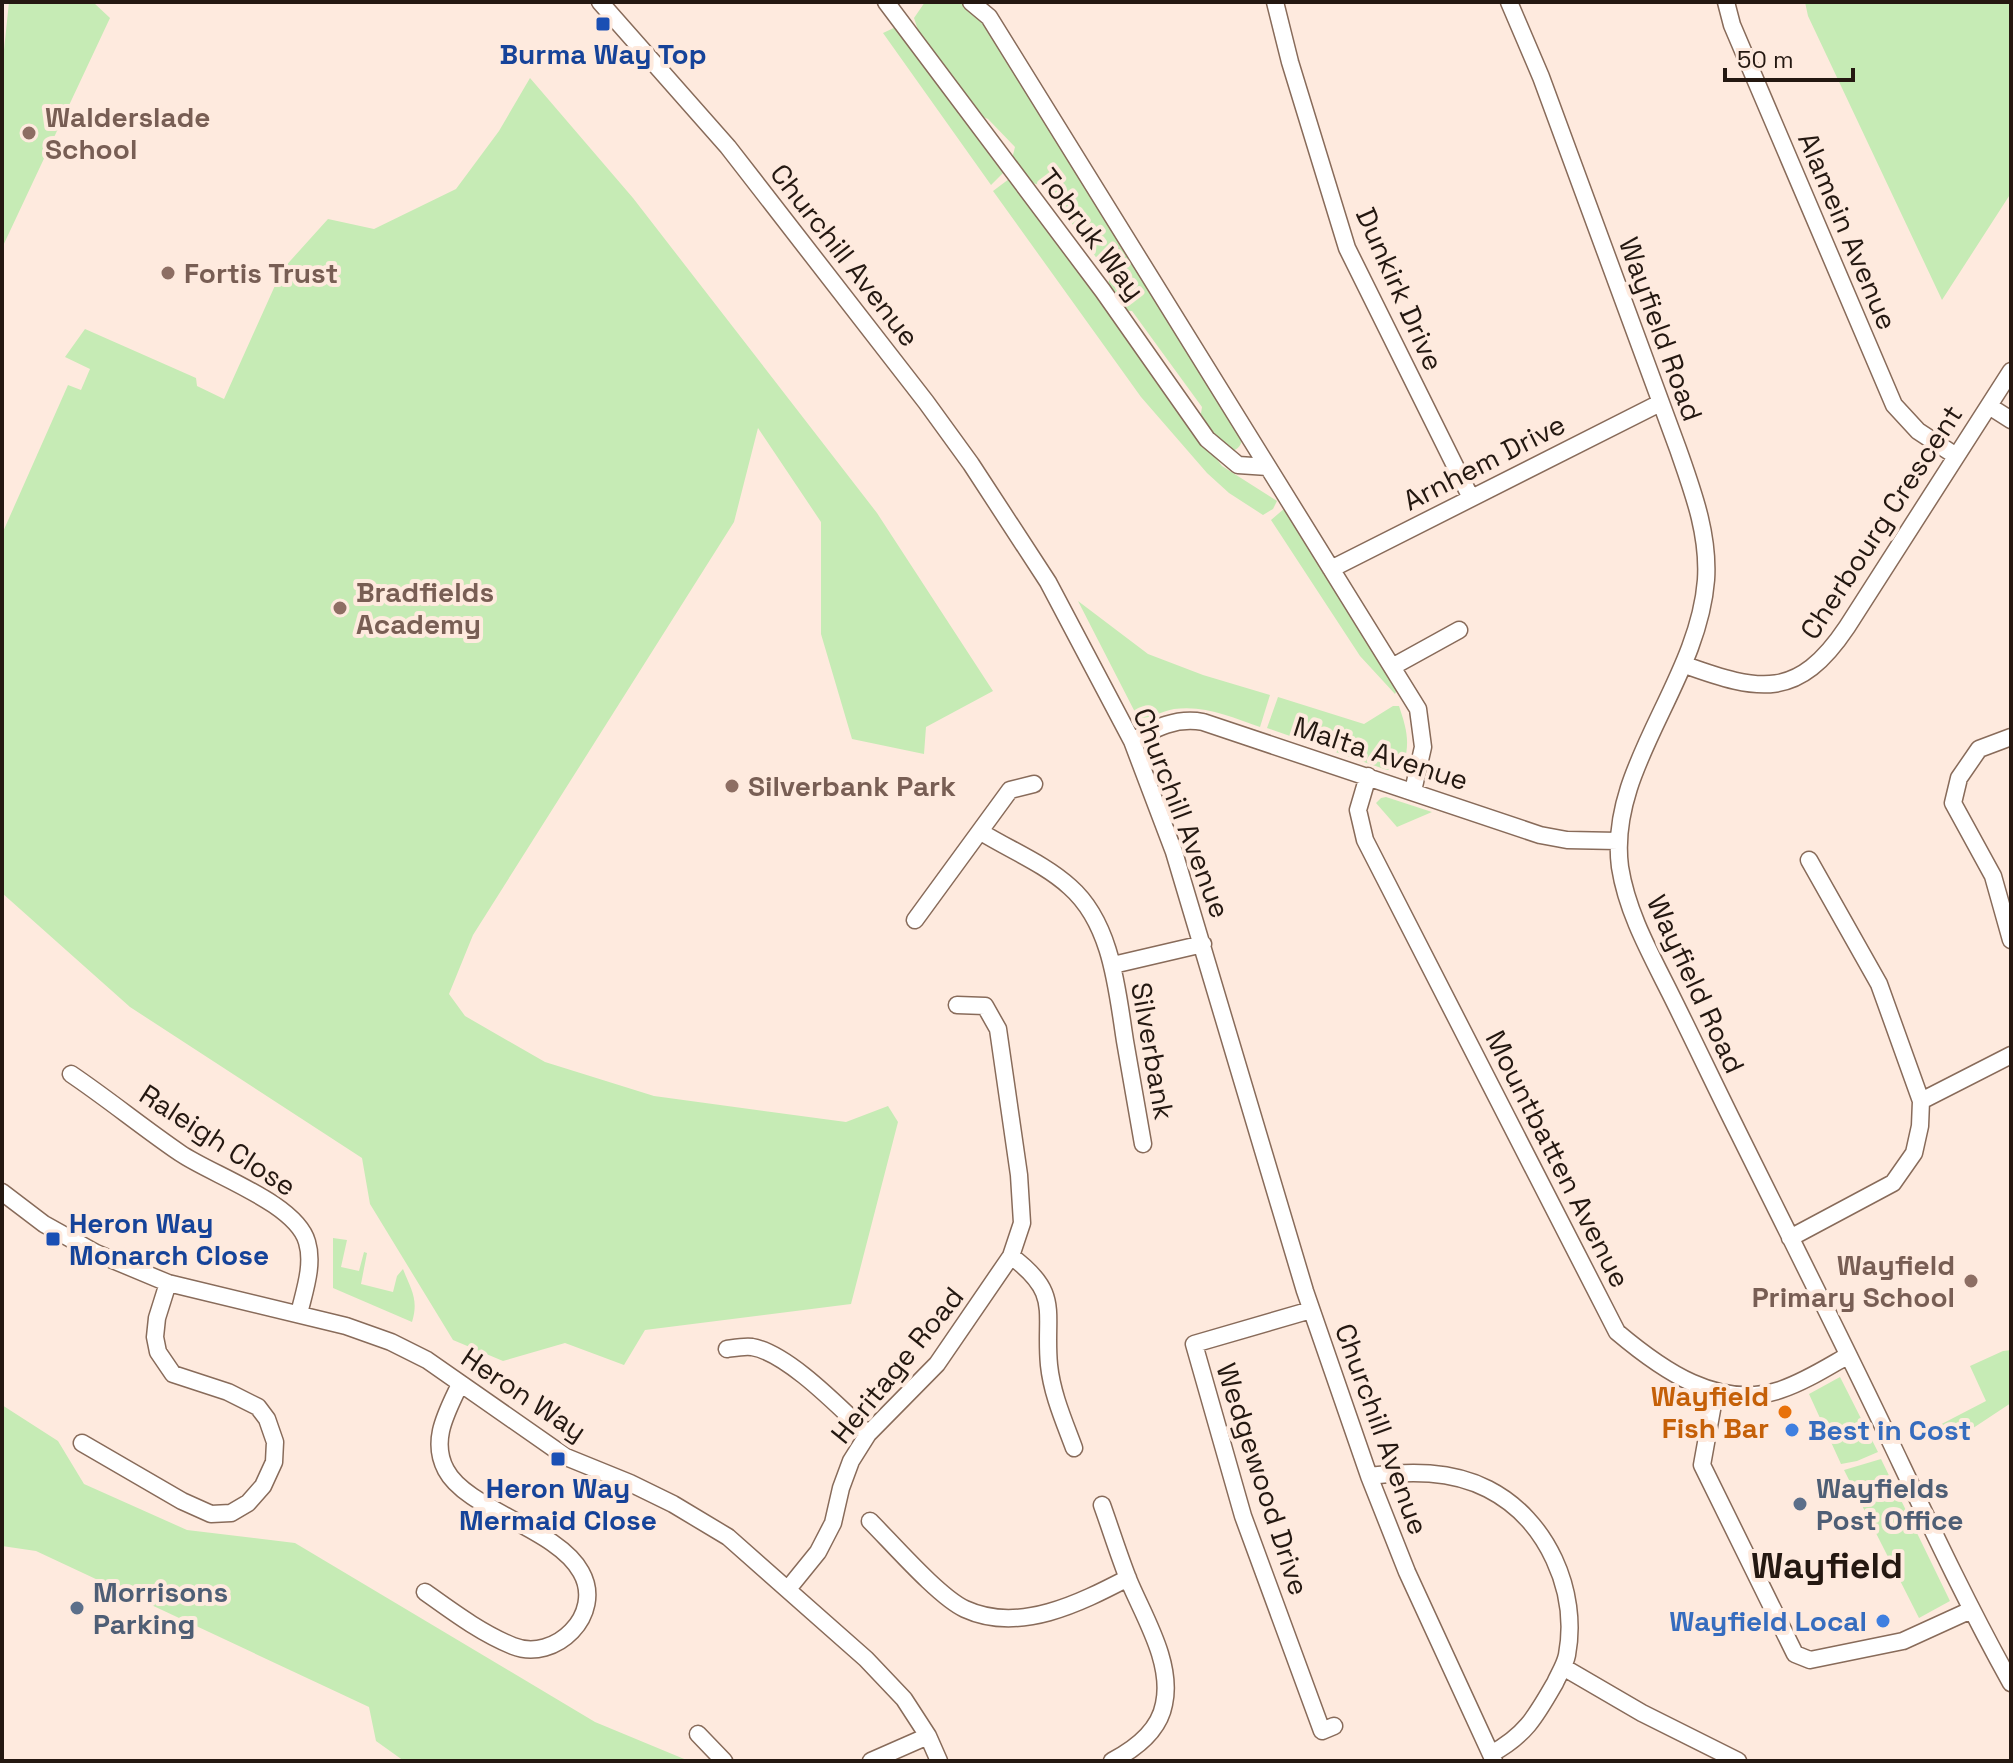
<svg xmlns="http://www.w3.org/2000/svg" width="2013" height="1763" viewBox="0 0 2013 1763" font-family="'Space Grotesk',sans-serif">
  <style>
    .green { fill: #c6ebb5 }
    .lines { fill: none; stroke-linecap: round; stroke-linejoin: round }
    .minor-casing { stroke: #886b5a; stroke-width: 19 }
    .minor { stroke: #fff; stroke-width: 16 }
    .transit-dot { fill: #1a4fb4; stroke: #feeade; stroke-width: 3 }
    .education-dot { fill: #8d6e63; stroke: #feeade; stroke-width: 3 }
    .food-dot { fill: #e8710a; stroke: #feeade; stroke-width: 3 }
    .shop-dot { fill: #3f7fe0; stroke: #feeade; stroke-width: 3 }
    .service-dot { fill: #5c6f8a; stroke: #feeade; stroke-width: 3 }
    .labels { text-anchor: middle; stroke-width: 8; stroke-linejoin: round; paint-order: stroke }
    .transit-label { font-size: 28px; font-weight: bold; fill: #164399; stroke: #feeade }
    .education-label { font-size: 28px; font-weight: bold; fill: #785e54; stroke: #feeade; text-anchor: start }
    .street-label { font-size: 28px; fill: #241811; stroke: #feeade }
    .food-label { font-size: 28px; font-weight: bold; fill: #c56008; stroke: #feeade; text-anchor: end }
    .shop-label { font-size: 28px; font-weight: bold; fill: #366cbe; stroke: #feeade; text-anchor: start }
    .service-label { font-size: 28px; font-weight: bold; fill: #4e5e75; stroke: #feeade; text-anchor: start }
    .district-label { font-size: 36px; font-weight: bold; fill: #241811; stroke: #feeade }
  </style>
  <rect width="100%" height="100%" fill="#feeade"/>
  <path class="green" d="M9,2H93L110,18L2,248V69Z
    M925,2H960L980,16L1242,436C1242,445 1239,449 1230,452L1200,420L1202,407L1132,311L1121,310L1107,288L1110,277L1046,187L1026,181L1012,159L1015,147L988,119L981,116L920,36L914,18Z
    M1805,2H2011V193L1942,300L1808,16Z
    M898,26L1005,171L991,185L883,33Z
    M530,78L633,198L877,513L993,691L926,727L924,754L852,739L821,634V522L758,428L734,522L473,935L449,994L465,1016L545,1062L654,1096L846,1122L888,1106L898,1122L851,1304L645,1330L624,1365L565,1343L503,1361L453,1340L370,1204L362,1158L130,1007L2,893V534L68,385L81,390L90,369L65,357L85,329L196,378L197,386L224,399L282,270L328,219L374,229L456,189L499,131Z
    M1009,179L1222,466L1277,501L1273,509L1263,515L1229,493L1207,473L1141,397L993,191Z
    M1285,508L1397,690L1395,694L1360,656L1271,520Z
    M1078,601L1148,654L1203,675L1270,695L1260,727C1231,717 1206,705 1174,709C1162,711 1150,719 1138,718Z
    M1278,697L1364,724L1393,706H1399C1406,727 1411,743 1403,765L1395,769L1387,770L1267,728Z
    M1386,797L1432,812L1397,827L1376,803L1381,798Z
    M333,1238L347,1240L341,1267L359,1271L364,1252L367,1253L361,1284L393,1292L397,1276L403,1269C411,1290 419,1299 412,1322L333,1288Z
    M2011,1350V1403L1955,1440C1945,1445 1938,1437 1932,1429L1986,1401L1970,1366L2003,1351Z
    M1840,1377L1878,1452L1857,1461L1841,1464L1809,1394Z
    M2,1405L58,1441L84,1484L187,1530L295,1543L595,1722L689,1761H404L376,1741L369,1707L36,1551L2,1546Z
    M1881,1459L1950,1601L1919,1618L1844,1470Z"/>
  <g class="lines">
    <defs>
      <path id="minor" d="M600,2L728,147L926,402L971,464L1048,582L1132,741L1174,852L1305,1291L1369,1476L1407,1572L1494,1761
        M886,2L1103,291L1207,439L1238,465L1268,467
        M971,2L989,17L1418,709L1423,747L1413,791
        M1275,2L1290,62L1347,248L1471,498
        M1509,2L1541,77L1678,449C1693,492 1709,534 1706,580C1698,683 1607,768 1620,867C1627,912 1650,953 1670,993C1693,1039 1715,1086 1738,1132C1790,1237 1843,1342 1893,1447C1931,1527 1968,1606 2011,1683
        M1726,2L1732,25L1894,405L1918,431L1956,456
        M1989,406L2011,420
        M1331,569L1660,403
        M1685,665C1760,692 1798,700 1847,627L2011,371
        M1392,667L1459,630
        M2011,737L1979,749L1959,778L1953,803L1993,876L2011,940
        M1132,741C1156,728 1176,717 1203,722L1540,835L1567,840L1618,841
        M1368,776L1358,810L1365,840L1617,1332C1662,1370 1718,1410 1780,1390C1804,1382 1826,1368 1847,1356
        M981,832C1010,850 1045,864 1070,887C1112,924 1117,990 1125,1041C1131,1075 1137,1110 1143,1144
        M1809,860L1879,984L1921,1101
        M915,920L1010,790L1034,784
        M1113,965L1203,944
        M71,1074C108,1099 142,1127 180,1153C212,1175 296,1203 307,1242C314,1265 304,1292 299,1314
        M2,1192L44,1224L96,1253L168,1283L346,1326L391,1342L427,1360L566,1457L630,1483L673,1504L728,1537L866,1659L904,1699L928,1736L939,1761
        M1790,1238L1893,1183L1914,1153L1920,1126L1921,1101L2011,1055
        M1011,1256C1062,1294 1044,1311 1049,1365C1052,1394 1064,1421 1074,1448
        M1311,1310L1194,1344L1243,1516L1322,1731L1334,1726
        M727,1349C734,1348 744,1346 752,1347C788,1353 841,1409 868,1434
        M1715,1393L1702,1465L1795,1654L1810,1660L1903,1641L1971,1610
        M82,1443L182,1501L211,1514L231,1513L248,1503L263,1486L274,1462L275,1442L267,1419L258,1407L228,1392L173,1374L158,1352L155,1337L157,1318L168,1283
        M1369,1476C1409,1471 1451,1470 1488,1489C1547,1519 1579,1591 1567,1655C1565,1665 1559,1674 1555,1683C1536,1716 1526,1735 1491,1754
        M1102,1505C1111,1530 1119,1556 1129,1581C1144,1617 1173,1663 1164,1704C1159,1731 1135,1749 1112,1761
        M870,1521C893,1544 939,1597 965,1609C1019,1634 1080,1603 1128,1578
        M788,1589L818,1552L833,1523L841,1488L851,1461L868,1434L937,1364L1011,1256L1022,1223L1019,1175L998,1029L985,1006L957,1005
        M425,1592C453,1612 481,1633 513,1646C555,1663 605,1614 581,1572C557,1528 467,1510 446,1470C430,1440 447,1412 460,1384
        M1563,1667L1642,1713L1738,1761
        M698,1734L724,1761
        M871,1761L928,1736"/>
    </defs>
    <use href="#minor" class="minor-casing"/>
    <use href="#minor" class="minor"/>
  </g>
  <g class="transit-dot">
    <rect x="595" y="16" width="16" height="16" rx="4"/>
    <rect x="45" y="1231" width="16" height="16" rx="4"/>
    <rect x="550" y="1451" width="16" height="16" rx="4"/>
  </g>
  <g class="education-dot">
    <circle cx="29" cy="133" r="8"/>
    <circle cx="168" cy="273" r="8"/>
    <circle cx="340" cy="608" r="8"/>
    <circle cx="732" cy="786" r="8"/>
    <circle cx="1971" cy="1281" r="8"/>
  </g>
  <circle class="food-dot" cx="1785" cy="1412" r="8"/>
  <g class="shop-dot">
    <circle cx="1792" cy="1430" r="8"/>
    <circle cx="1883" cy="1621" r="8"/>
  </g>
  <g class="service-dot">
    <circle cx="1800" cy="1504" r="8"/>
    <circle cx="77" cy="1608" r="8"/>
  </g>
  <g class="labels">
    <g class="transit-label">
      <text x="603" y="64">Burma Way Top</text>
      <text x="69" y="1233" text-anchor="start">Heron Way<tspan x="69" dy="32">Monarch Close</tspan></text>
      <text x="558" y="1498">Heron Way<tspan x="558" dy="32">Mermaid Close</tspan></text>
    </g>
    <g class="education-label">
      <text x="45" y="127">Walderslade<tspan x="45" dy="32">School</tspan></text>
      <text x="184" y="283">Fortis Trust</text>
      <text x="356" y="602">Bradfields<tspan x="356" dy="32">Academy</tspan></text>
      <text x="748" y="796">Silverbank Park</text>
      <text x="1955" y="1275" text-anchor="end">Wayfield<tspan x="1955" dy="32">Primary School</tspan></text>
    </g>
    <g class="street-label">
      <text transform="translate(1848 231) rotate(67)" y="10">Alamein Avenue</text>
      <text transform="translate(1092 234) rotate(53)" y="10">Tobruk Way</text>
      <text transform="translate(845 255) rotate(52)" y="10">Churchill Avenue</text>
      <text transform="translate(1400 289) rotate(66)" y="10">Dunkirk Drive</text>
      <text transform="translate(1661 329) rotate(70)" y="10">Wayfield Road</text>
      <text transform="translate(1484 462) rotate(-27)" y="10">Arnhem Drive</text>
      <text transform="translate(1881 522) rotate(-57)" y="10">Cherbourg Crescent</text>
      <text transform="translate(1381 753) rotate(18)" y="10">Malta Avenue</text>
      <text transform="translate(1182 813) rotate(69)" y="10">Churchill Avenue</text>
      <text transform="translate(1696 984) rotate(65)" y="10">Wayfield Road</text>
      <text transform="translate(1153 1051) rotate(80)" y="10">Silverbank</text>
      <text transform="translate(218 1140) rotate(33)" y="10">Raleigh Close</text>
      <text transform="translate(1558 1159) rotate(63)" y="10">Mountbatten Avenue</text>
      <text transform="translate(897 1365) rotate(-51)" y="10">Heritage Road</text>
      <text transform="translate(524 1394) rotate(34)" y="10">Heron Way</text>
      <text transform="translate(1382 1429) rotate(70)" y="10">Churchill Avenue</text>
      <text transform="translate(1263 1479) rotate(72)" y="10">Wedgewood Drive</text>
    </g>
    <g class="food-label">
      <text x="1769" y="1406">Wayfield<tspan x="1769" dy="32">Fish Bar</tspan></text>
    </g>
    <g class="shop-label">
      <text x="1808" y="1440">Best in Cost</text>
      <text x="1867" y="1631" text-anchor="end">Wayfield Local</text>
    </g>
    <g class="service-label">
      <text x="1816" y="1498">Wayfields<tspan x="1816" dy="32">Post Office</tspan></text>
      <text x="93" y="1602">Morrisons<tspan x="93" dy="32">Parking</tspan></text>
    </g>
    <g class="district-label">
      <text x="1827" y="1578">Wayfield</text>
    </g>
  </g>
  <rect width="2013" height="1763" fill="none" stroke="#241811" stroke-width="8"/>
  <path d="M1725 68v12h128v-12" fill="none" stroke="#241811" stroke-width="4"/>
  <text x="1737" y="68" font-size="24" fill="#241811" stroke="#feeade" stroke-width="6" paint-order="stroke">50 m</text>
</svg>
